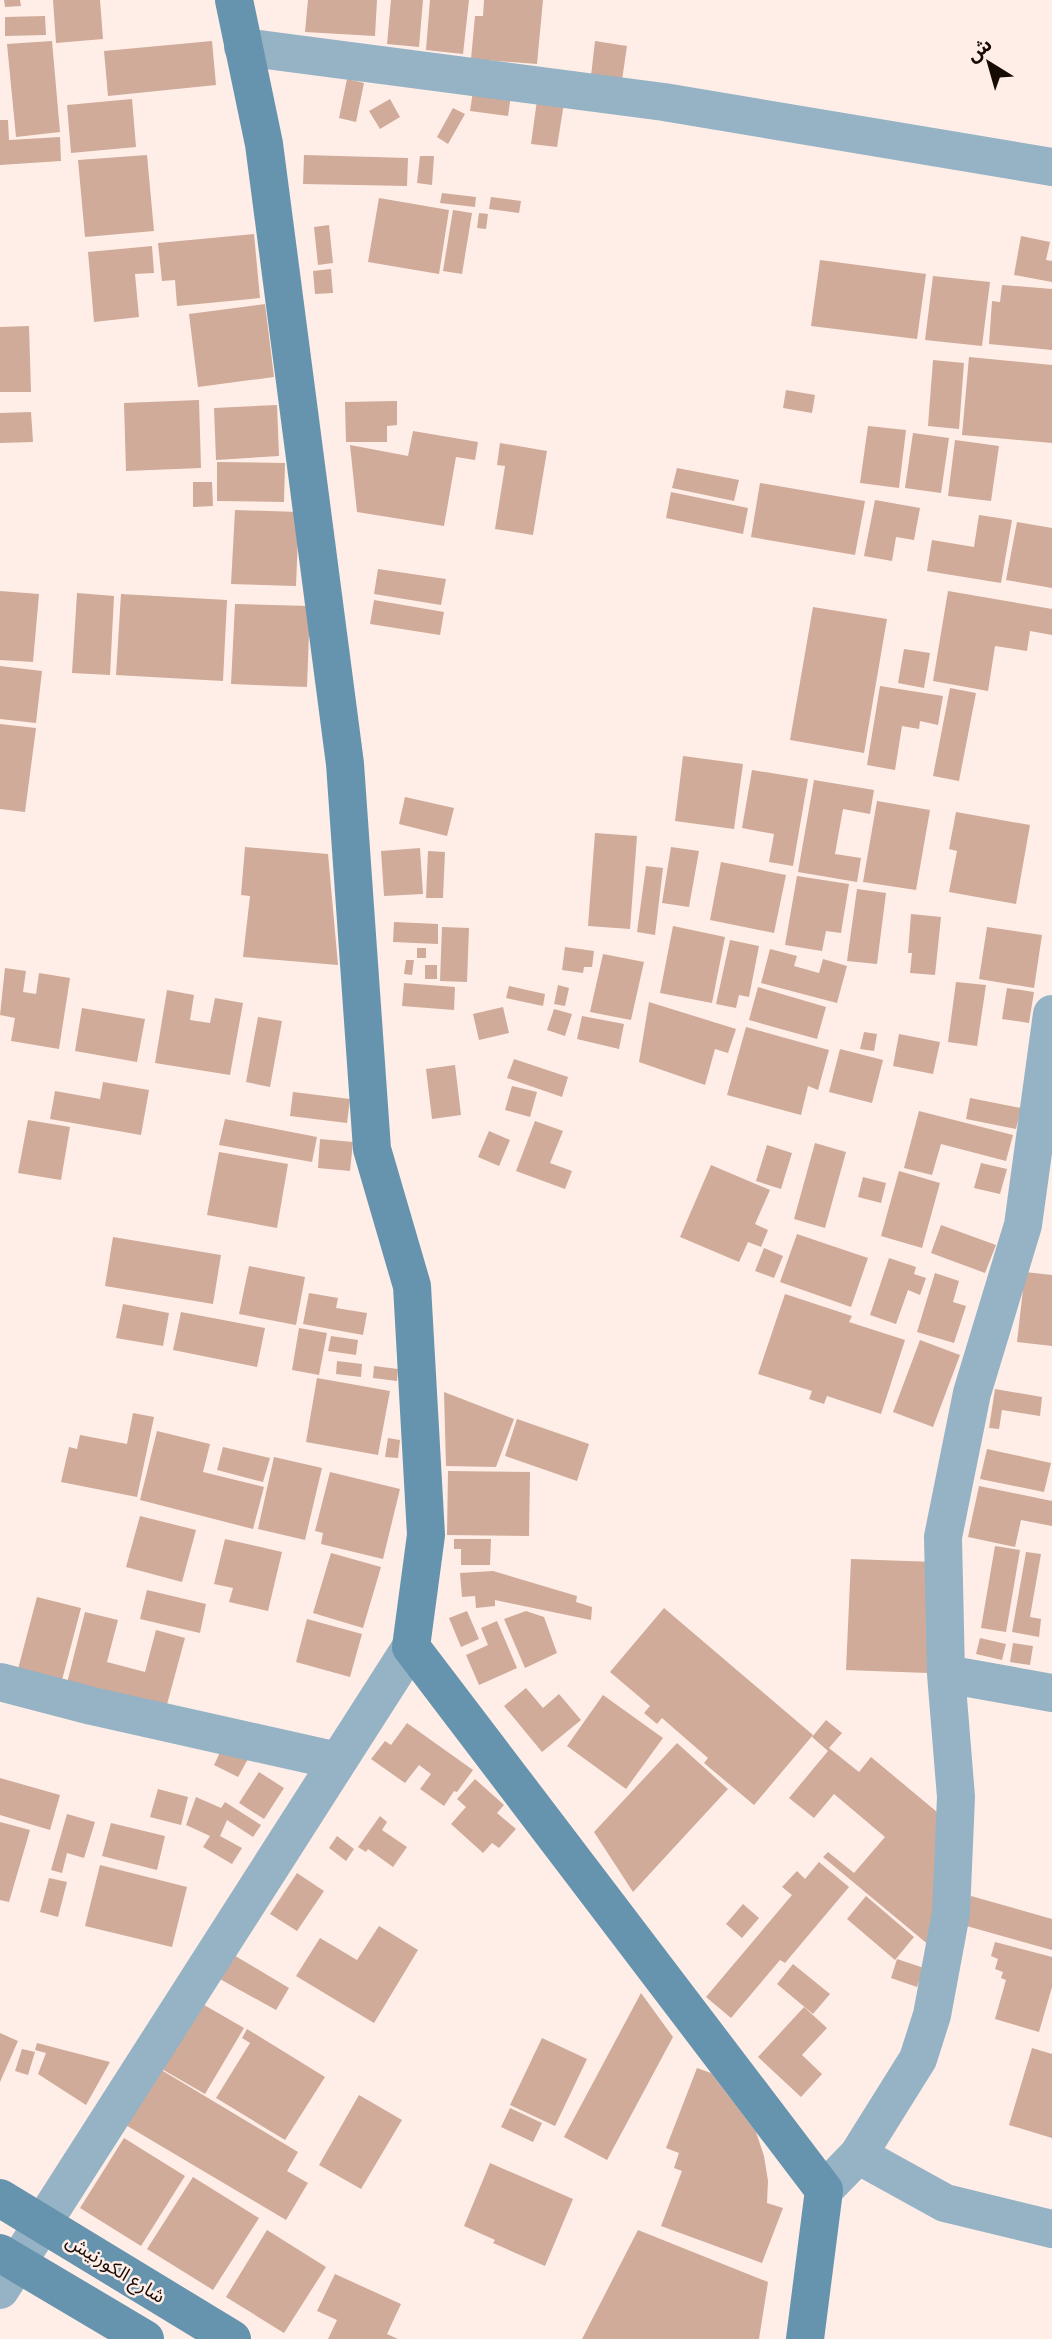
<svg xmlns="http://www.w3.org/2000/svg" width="1052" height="2339" viewBox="0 0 1052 2339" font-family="'PT Serif','Noto Sans Arabic',serif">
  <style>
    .building { fill: #d0ab9a }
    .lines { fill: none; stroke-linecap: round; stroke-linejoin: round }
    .street { stroke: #95b3c5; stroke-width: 38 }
    .secondary { stroke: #6694ae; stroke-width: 38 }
    .labels { text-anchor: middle; stroke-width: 5; stroke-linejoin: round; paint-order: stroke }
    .street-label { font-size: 19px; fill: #170b06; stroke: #feeee7 }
  </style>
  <rect width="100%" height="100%" fill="#feeee7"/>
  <path class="building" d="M4,0H20L21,6L5,7Z
    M53,0H100L103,39L56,43Z
    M308,0H377L375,36L305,32Z
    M391,0H423L419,47L387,44Z
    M430,0H469L463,54L426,50Z
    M484,0H543L537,64L471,59L475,16H483Z
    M45,16L46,35L5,36V17Z
    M52,41L60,132L16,137L7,44Z
    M212,41L216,85L108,96L104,51Z
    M595,41L627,46L622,80L591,76Z
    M347,79L364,83L356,122L339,118Z
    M473,91L511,95L508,116L470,111Z
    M132,99L136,147L71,153L67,105Z
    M390,99L400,117L380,129L369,111Z
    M537,100L564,103L557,147L531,144Z
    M453,108L465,114L448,144L437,137Z
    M0,120H8L9,140L60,137L61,161L0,165Z
    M147,155L154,231L85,237L78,160Z
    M304,155L408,158L407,186L303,184Z
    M420,156H434L432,185L417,183Z
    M442,193L476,197L475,207L440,203Z
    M491,197L521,201L519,213L489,209Z
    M379,198L449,210L439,274L368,262Z
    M453,210L472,213L462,274L443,271Z
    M479,213L488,214L486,229L477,228Z
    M329,225L333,263L318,265L314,227Z
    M254,234L260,298L177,306L175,280L162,281L158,243Z
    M1021,236L1050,242L1046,260L1052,261V282L1014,275Z
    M152,246L154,273L135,274L139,317L94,322L88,252Z
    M820,260L926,274L917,339L811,326Z
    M331,269L333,293L315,294L313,271Z
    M933,276L990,282L982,346L925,340Z
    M1002,285L1052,289V350L989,344L992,301L1000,302Z
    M265,304L274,377L198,387L189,314Z
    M29,326L31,392H0V327Z
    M969,357L1052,365V443L962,435Z
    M933,360L964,363L959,429L928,426Z
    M786,390L815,395L812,413L783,408Z
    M199,400L201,468L126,471L124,403Z
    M397,401V425L387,426V442H346L345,402Z
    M277,405L279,456L216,460L214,408Z
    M31,412L33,442L0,443V413Z
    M868,426L906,430L899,488L860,483Z
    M413,431L478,442L475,460L456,457L444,526L357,512L350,445L408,456Z
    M913,433L949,438L941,493L905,488Z
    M955,440L999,446L991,501L948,496Z
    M500,443L547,451L533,535L495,529L505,466L497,465Z
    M217,462L285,463L284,502L217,501Z
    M677,468L739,480L734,501L672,488Z
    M193,482H212L213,506L193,507Z
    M760,483L865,501L855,555L751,537Z
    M671,492L748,508L743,534L666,518Z
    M875,500L920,508L914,540L896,537L892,561L864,556Z
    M235,510L299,512L296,586L231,584Z
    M979,515L1012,520L1001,583L927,571L932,540L974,547Z
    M1017,522L1052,528V588L1006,580Z
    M378,569L446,579L441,605L374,594Z
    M0,591L39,594L33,662L0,660Z
    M948,591L1052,609V635L1030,631L1027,651L995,646L988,691L933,681Z
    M77,593L114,596L110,675L72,673Z
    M121,594L227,600L223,681L116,675Z
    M374,600L444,612L440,635L370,624Z
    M235,604L310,606L307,687L231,684Z
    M813,607L887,619L864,753L790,740Z
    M904,649L930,653L924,688L898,683Z
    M0,666L42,671L36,723L0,719Z
    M880,686L943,696L938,725L920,721L919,729L902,726L895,770L867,765Z
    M950,688L976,693L959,781L933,776Z
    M0,724L36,728L25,812L0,809Z
    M683,756L743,764L734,829L675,821Z
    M752,770L808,779L793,866L769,862L774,834L742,828Z
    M814,780L874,790L870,814L843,809L835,854L861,858L857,882L798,872Z
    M405,797L454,808L447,836L399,824Z
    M877,801L930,810L916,890L863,882Z
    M956,812L1030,825L1016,904L949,892L957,851L949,849Z
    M595,833L637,836L630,929L588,926Z
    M245,847L328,854L338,965L243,957L250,896L241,895Z
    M671,847L699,851L689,907L662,903Z
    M420,848L423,894L384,896L381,851Z
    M428,851L445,852L443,898H426Z
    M721,862L786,875L774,933L710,920Z
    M646,866L663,868L655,935L637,932Z
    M797,876L849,884L841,933L826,931L822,951L785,945Z
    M857,889L886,893L877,964L847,961Z
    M911,914L941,917L935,975L910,973L912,953H908Z
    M394,922L438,924V944L393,942Z
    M673,926L725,937L712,1003L660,993Z
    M442,927L469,928L467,982L440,981Z
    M987,927L1042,935L1034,988L979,979Z
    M730,940L759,946L749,997L739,995L736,1008L716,1004Z
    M565,947L594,951L592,967H584L583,973L562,970Z
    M417,948H426V958H417Z
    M770,949L797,956L794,966L819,973L823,959L847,966L837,1003L761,983Z
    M603,954L644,962L631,1020L590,1012Z
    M406,960H414L412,975L404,974Z
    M425,965H437V979H425Z
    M5,968L26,971L23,992L36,994L39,973L70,978L59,1049L11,1041L15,1018L0,1015Z
    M956,982L986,985L977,1046L948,1042Z
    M404,983L455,987L454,1010L402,1006Z
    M558,985L569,988L565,1006L554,1004Z
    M509,986L545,994L543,1006L506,998Z
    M758,987L826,1007L817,1039L749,1020Z
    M1007,988L1034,992L1029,1023L1002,1019Z
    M167,990L194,995L190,1020L210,1023L215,998L243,1003L230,1075L155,1063Z
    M649,1002L736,1029L728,1053L715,1049L705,1085L639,1062Z
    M503,1007L509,1033L479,1040L473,1014Z
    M82,1008L145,1019L137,1062L75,1051Z
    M554,1009L572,1014L565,1036L547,1030Z
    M582,1016L624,1024L619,1049L577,1039Z
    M258,1017L282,1021L270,1087L246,1082Z
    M746,1027L829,1050L818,1090L808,1086L801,1115L727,1095Z
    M864,1032L877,1034L874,1051L860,1049Z
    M899,1034L940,1042L933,1074L893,1066Z
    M840,1049L883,1060L872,1103L829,1092Z
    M514,1059L568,1077L562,1097L507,1078Z
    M455,1065L461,1115L432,1119L426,1069Z
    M103,1082L149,1090L141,1135L50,1119L55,1091L100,1099Z
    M512,1086L537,1092L530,1117L505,1110Z
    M293,1092L350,1099L347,1123L290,1116Z
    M970,1098L1021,1108L1016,1129L966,1119Z
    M919,1111L1013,1135L1006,1161L941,1144L932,1175L904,1168Z
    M225,1119L317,1137L312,1162L219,1145Z
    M28,1120L70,1127L61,1180L18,1173Z
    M535,1121L563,1131L550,1163L572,1171L565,1189L516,1171Z
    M489,1131L510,1140L499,1166L478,1157Z
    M320,1139L353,1142L350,1171L318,1168Z
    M815,1143L846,1152L825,1228L794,1219Z
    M767,1145L792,1153L781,1189L756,1181Z
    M219,1152L288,1164L277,1228L207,1215Z
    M981,1163L1007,1169L1000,1194L974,1188Z
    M711,1165L770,1190L755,1224L768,1230L761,1247L748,1242L739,1262L680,1237Z
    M899,1171L940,1183L922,1248L881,1236Z
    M863,1177L886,1183L881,1203L858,1197Z
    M941,1225L996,1245L985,1273L931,1253Z
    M797,1234L868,1258L851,1307L780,1282Z
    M113,1237L221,1255L213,1304L105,1286Z
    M764,1248L783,1256L774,1278L755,1271Z
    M889,1258L916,1267L914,1274L926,1278L920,1295L908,1290L896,1324L870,1315Z
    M249,1266L305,1277L296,1325L239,1314Z
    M1025,1272L1052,1275V1346L1017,1342Z
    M935,1273L959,1281L953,1302L966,1306L954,1343L917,1332Z
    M309,1293L338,1298L336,1308L367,1313L363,1335L303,1324Z
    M785,1294L852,1316L849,1322L905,1340L881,1414L827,1396L824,1404L809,1399L812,1391L758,1374Z
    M123,1304L169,1313L163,1346L116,1338Z
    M181,1312L265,1328L257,1367L173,1350Z
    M299,1328L327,1333L319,1375L292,1370Z
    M331,1336L358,1340L356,1355L328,1351Z
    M920,1340L960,1355L933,1427L893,1412Z
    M337,1361L362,1364L361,1377L336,1374Z
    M374,1366L398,1369L397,1381L373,1378Z
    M317,1378L390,1391L378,1455L306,1442Z
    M995,1389L1042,1397L1040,1416L1002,1410L999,1429L989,1428Z
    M444,1392L514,1419L496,1467L446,1466Z
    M133,1413L154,1417L137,1497L61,1482L69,1447L77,1449L80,1435L127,1444Z
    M517,1419L589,1444L577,1481L505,1456Z
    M157,1431L210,1444L203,1472L264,1487L253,1529L140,1500Z
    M388,1438L400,1440L398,1458L385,1457Z
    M223,1447L270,1458L263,1482L217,1470Z
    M987,1449L1051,1463L1044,1492L980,1479Z
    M274,1457L322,1468L305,1540L258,1529Z
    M448,1471L530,1472L529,1536L447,1535Z
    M330,1472L400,1489L383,1559L321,1544L323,1533L315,1531Z
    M979,1486L1052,1501V1526L1021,1520L1015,1547L968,1537Z
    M140,1516L196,1530L182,1582L126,1567Z
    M225,1539L282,1552L268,1611L229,1602L233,1588L214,1584Z
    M454,1539H491L490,1565H461V1549H454Z
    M995,1546L1020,1550L1006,1632L981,1628Z
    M1026,1552L1041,1554L1030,1617L1041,1619L1039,1637L1012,1632Z
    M331,1553L381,1567L363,1628L313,1613Z
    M851,1559L934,1562L928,1673L846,1670Z
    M493,1571L577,1596L576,1602L592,1607L591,1620L495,1600V1606L476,1608L475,1596L462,1597L460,1573Z
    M147,1590L206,1604L200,1633L140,1619Z
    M37,1597L81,1608L62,1680L18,1669Z
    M664,1608L813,1735L754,1805L704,1763L708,1758L662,1718L657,1724L644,1713L650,1706L610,1672Z
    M467,1611L479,1639L461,1647L449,1618Z
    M526,1611L544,1617L557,1653L525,1668L504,1619Z
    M85,1612L118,1620L107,1662L145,1672L156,1630L185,1638L166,1708L67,1683Z
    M307,1619L362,1634L350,1677L296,1662Z
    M497,1621L517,1668L479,1685L466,1655L488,1645L481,1628Z
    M980,1638L1006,1644L1002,1660L976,1654Z
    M1013,1643L1033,1646L1030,1665L1010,1662Z
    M526,1688L543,1708L559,1694L581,1720L542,1752L504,1706Z
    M603,1695L663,1738L626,1789L567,1746Z
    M826,1720L842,1733L829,1748L859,1772L871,1757L943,1817L930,1946L823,1857L828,1852L854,1873L885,1837L834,1794L814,1818L789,1798L828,1751L812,1737Z
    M407,1723L473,1770L457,1792L454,1791L444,1806L420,1789L431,1774L419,1765L405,1783L371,1759L385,1741L391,1745Z
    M677,1743L728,1789L633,1892L594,1832Z
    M223,1746L248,1759L238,1777L214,1765Z
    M259,1772L284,1788L264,1819L239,1803Z
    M0,1778L60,1795L50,1830L0,1815Z
    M475,1779L504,1805L497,1813L516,1829L499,1848L492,1843L483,1853L451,1824L466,1807L457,1799Z
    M158,1789L188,1797L181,1825L150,1817Z
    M196,1797L221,1808L225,1802L261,1825L253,1837L227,1820L220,1836L242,1848L232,1864L203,1847L210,1836L186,1825Z
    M67,1814L95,1822L84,1858L67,1853L62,1873L51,1870Z
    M380,1816L387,1822L382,1830L407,1847L393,1867L368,1849L366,1852L358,1847Z
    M0,1822L30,1830L9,1902L0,1900Z
    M111,1823L165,1836L157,1870L102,1856Z
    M337,1836L354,1849L346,1861L329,1848Z
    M819,1862L849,1887L785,1963L780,1960L731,2018L706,1997L792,1895L782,1887L797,1871L805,1879Z
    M100,1865L187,1887L172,1947L85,1926Z
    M297,1873L324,1891L297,1931L270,1914Z
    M49,1878L67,1882L58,1917L40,1912Z
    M866,1896L914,1937L895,1960L847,1919Z
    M971,1896L1052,1919V1950L963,1925Z
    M743,1904L759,1918L742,1938L726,1924Z
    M379,1926L418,1950L374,2023L296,1976L320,1938L357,1960Z
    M995,1942L1052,1957V1987L1039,2032L995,2019L1006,1980L1001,1978L1003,1972L995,1969L998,1959L991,1956Z
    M232,1954L289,1988L276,2010L218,1978Z
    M897,1959L924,1968L917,1987L891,1978Z
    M793,1964L830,1994L813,2014L777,1984Z
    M641,1993L673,2037L607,2160L564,2137Z
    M199,2002L244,2028L205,2094L160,2068Z
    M804,2007L827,2028L802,2055L822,2074L801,2097L758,2057Z
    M247,2029L325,2077L285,2140L216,2098L250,2043L242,2038Z
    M0,2033L18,2041L0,2082Z
    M542,2038L587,2059L555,2126L510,2105Z
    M37,2043L110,2062L86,2105L38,2074L46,2053L35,2050Z
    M1032,2048L1052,2054V2138L1009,2125Z
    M22,2049L35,2052L28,2075L15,2071Z
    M158,2068L298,2152L287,2171L308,2183L286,2220L124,2124Z
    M697,2068L711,2073L756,2132L764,2156L768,2181L767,2203L783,2208L762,2263L661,2226L682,2171L674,2168L679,2153L666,2148Z
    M359,2095L402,2120L361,2189L319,2165Z
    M510,2108L542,2123L533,2142L501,2127Z
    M124,2138L185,2176L141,2246L80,2208Z
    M490,2163L573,2199L545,2266L493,2243L495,2240L464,2226Z
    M193,2177L259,2218L213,2290L147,2249Z
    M267,2230L326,2267L284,2333L226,2297Z
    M638,2230L768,2282L759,2339H582Z
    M335,2274L401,2304L387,2334L398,2339H328L337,2320L317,2311Z"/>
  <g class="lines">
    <path class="street" d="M243,47L664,102L1052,167
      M946,1674L1052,1693
      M0,1682L92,1706L338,1761
      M858,2155L945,2203L1052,2229
      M824,2190L858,2155L918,2059L932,2015L951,1913L956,1797L946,1674L943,1537L972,1393L1023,1225L1052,1014
      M0,2290L411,1647"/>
    <path class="secondary" d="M234,0L264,144L345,764L372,1149L412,1286L426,1535L411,1647L824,2190L805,2339
      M0,2198L232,2339
      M0,2253L145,2339"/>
  </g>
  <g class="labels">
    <g class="street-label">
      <text transform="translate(116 2268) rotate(32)" y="7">شارع الكورنيش</text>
    </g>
  </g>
  <g transform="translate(989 63) rotate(323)" stroke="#feeee7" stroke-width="5" paint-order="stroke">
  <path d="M0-5L12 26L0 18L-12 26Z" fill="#170b06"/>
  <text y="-10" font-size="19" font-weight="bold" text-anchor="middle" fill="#170b06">ش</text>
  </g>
</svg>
